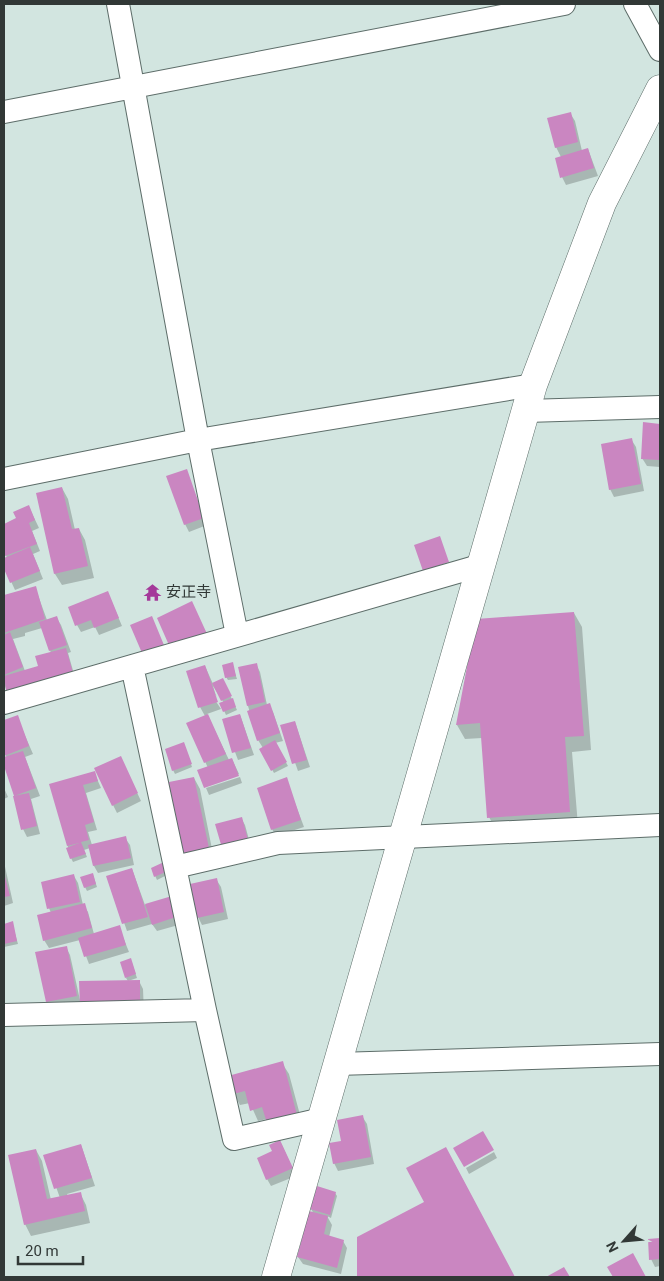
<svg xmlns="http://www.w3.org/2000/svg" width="664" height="1281" viewBox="0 0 664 1281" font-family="Roboto,'Noto Sans JP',sans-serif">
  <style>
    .shadow { fill: #0003; fill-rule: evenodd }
    .building { fill: #ca86c1 }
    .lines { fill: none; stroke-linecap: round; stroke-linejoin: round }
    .street-casing { stroke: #5d6d69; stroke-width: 24 }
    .secondary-casing { stroke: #5d6d69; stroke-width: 29 }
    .street { stroke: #fff; stroke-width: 22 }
    .secondary { stroke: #fff; stroke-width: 28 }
    .labels { text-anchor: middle; stroke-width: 4.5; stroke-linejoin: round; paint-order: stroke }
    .poi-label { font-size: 15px; fill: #313836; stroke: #d2e5e0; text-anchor: start }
  </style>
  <rect width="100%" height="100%" fill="#d2e5e0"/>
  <path class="shadow" d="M570,113L575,121L582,151L588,149L598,176L566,185L562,177L561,157L556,147Z
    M644,424L660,425V467L647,466L642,458Z
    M631,439L636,447L644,491L614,497L610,489Z
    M186,470L207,525L189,532L185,524Z
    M62,488L68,499L75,530L79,529L85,540L94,578L62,585L55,574Z
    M29,507L39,528L32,531L40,551L33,554L43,579L15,590L4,566V559L7,558L4,550V525L18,519Z
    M35,587L47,620L56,617L61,625L71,652L68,653L78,688L8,695L4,683V596ZM42,628L51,653L40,667L25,671L13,639L25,636V633Z
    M111,600L122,626L99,635L95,627L81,632L77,625Z
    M574,613L582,627L591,750L572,752L578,826L497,832L489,817L482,738L465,739L457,725L477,620Z
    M232,664L237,679L228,680L226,677Z
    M256,664L260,672L267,705H269L273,712L283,741L275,743L288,766L274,773L261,749L263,748L258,740L248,706L240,668Z
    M205,666L213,684L223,680L237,710L226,715L221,704L224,703L213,686L217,699L216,695L213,697L221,709L207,714L229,760L232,759L239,774L204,786L208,768L188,724L205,716L200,707Z
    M240,715L254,755L238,760L223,720Z
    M17,717L33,754L25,757L40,796L31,799L40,834L27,837L23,829L16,797L4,762V759L7,758L4,751V722Z
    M295,722L310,767L298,771L282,726Z
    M185,747L192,767L175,774L173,770Z
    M124,765L141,801L117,813L113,805Z
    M94,772L101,788L86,793L97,830L88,832L92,845L125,838L130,845L134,865L98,873L94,866L90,848L84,850L87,857L73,862L71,858L51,785Z
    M240,777L242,783L209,795L206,788Z
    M194,778L200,789L215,864L188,869Z
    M286,779L304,827L276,836L272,829Z
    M4,788L8,797L4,799Z
    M241,818L245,825L251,847L217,825Z
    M4,862L13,903L4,906Z
    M164,864L169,874L157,880L152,869Z
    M132,869L145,905L172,897L182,924L157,931L152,924L127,931L108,877Z
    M93,875L97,887L87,891L85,887Z
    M74,876L78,883L83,905L88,912L94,934L119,927L129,952L89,964L80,940L49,948L44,940L51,913L49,908Z
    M216,879L221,887L228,919L202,925L198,917Z
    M12,923L18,944L4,947V925Z
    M66,947L70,955L80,1000L139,981L143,989L144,1014L52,1009L47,1002L44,983Z
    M132,963L137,978L128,981L126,978Z
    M282,1063L289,1074L303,1126L267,1119L258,1121L250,1103L240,1105L234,1094Z
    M362,1116L367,1124L374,1164L338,1171L334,1163L343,1142Z
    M280,1141L296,1176L271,1186L267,1179Z
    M81,1145L95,1186L67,1194L68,1196L80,1193L86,1205L90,1223L31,1236L25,1224L36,1150L42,1161L51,1200L60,1198L45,1156Z
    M494,1152L497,1158L469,1174L466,1168Z
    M454,1163L514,1277H359L358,1238L426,1202Z
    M335,1193L337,1196L331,1218L327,1216L332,1225L329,1237L343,1241L347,1248L341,1274L303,1264L298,1257L314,1214L311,1209Z
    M660,1239V1266L655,1267L651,1259L649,1240Z"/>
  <path class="building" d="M571,112L578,142L555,148L547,118Z
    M588,148L594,168L560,178L555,158Z
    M643,422L660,424V460L641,459Z
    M632,438L641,484L609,490L601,444Z
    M187,469L204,518L184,525L166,476Z
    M62,487L72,529L79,528L88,566L54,574L36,493Z
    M29,505L35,520L29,523L37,544L5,556L4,524L16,518L13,512Z
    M440,536L449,562L423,571L414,545Z
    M30,547L40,571L10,583L4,569V558Z
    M36,586L45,619L4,633V595Z
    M108,591L119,618L94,628L91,620L75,626L68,607Z
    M192,601L208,636L172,652L157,618Z
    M574,612L584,736L565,737L570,812L487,818L480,723L456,725L476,619Z
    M57,616L67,645L49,651L39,622Z
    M152,616L166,650L145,660L130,625Z
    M10,632L23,667L4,675V635Z
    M66,648L75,680L7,696L4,676L38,666L35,656Z
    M233,662L236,676L225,678L222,665Z
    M257,663L265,702L247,706L238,667Z
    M205,665L218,702L198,708L186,671Z
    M223,678L232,696L221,701L212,683Z
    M233,698L236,707L223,712L219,703Z
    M270,703L280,733L257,741L247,711Z
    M208,714L226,754L204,763L186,723Z
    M240,714L251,748L232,753L222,719Z
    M18,715L29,746L4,756V720Z
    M295,721L307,760L292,764L280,725Z
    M275,740L287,762L271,771L259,749Z
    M184,742L192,764L172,771L165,749Z
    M23,751L36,788L14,796L4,766V757Z
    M121,756L138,793L112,806L94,768Z
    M232,758L239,776L204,788L197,770Z
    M95,771L98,781L83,785L94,822L85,825L89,840L81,842L86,854L70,859L66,848L79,843L67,846L49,784Z
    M194,777L210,853L180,859L164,783Z
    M287,777L301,820L271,830L257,788Z
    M29,793L37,826L21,830L13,796Z
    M242,817L248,840L222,848L215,824Z
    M126,836L131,858L93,866L88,845Z
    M164,862L168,871L154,877L151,868Z
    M132,868L148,917L122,924L106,876Z
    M4,873L10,896L4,897Z
    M93,873L96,884L84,888L80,877Z
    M74,874L80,902L47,909L41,882Z
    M217,878L224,912L197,918L190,884Z
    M172,896L179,916L152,925L145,904Z
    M85,903L92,928L43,941L37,915Z
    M13,921L17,941L4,944V924Z
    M120,925L126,945L84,957L78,938Z
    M67,946L77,996L46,1002L35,952Z
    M131,958L136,974L125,978L120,962Z
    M140,980V1007L80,1008L79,981Z
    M283,1061L297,1115L267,1123L262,1107L250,1111L245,1091L233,1094L228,1076Z
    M363,1115L371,1157L333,1164L329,1143L341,1141L337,1120Z
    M483,1131L494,1150L464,1167L453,1148Z
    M280,1140L293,1168L266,1180L257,1158L272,1151L269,1145Z
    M81,1144L92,1178L54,1189L43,1155Z
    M446,1147L515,1277H357V1237L424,1202L406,1168Z
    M36,1149L47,1199L81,1192L85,1211L24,1225L8,1155Z
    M317,1186L336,1192L330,1215L310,1209Z
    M309,1211L328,1216L324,1234L344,1240L337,1268L297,1257Z
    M660,1238V1259L649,1260L648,1239Z
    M633,1253L646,1277H613L607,1267Z
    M564,1267L570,1277H546Z"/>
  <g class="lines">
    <defs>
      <path id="street" d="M118,4L198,440L237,635
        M635,4L660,50
        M4,112L564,4
        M526,411L660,407
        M4,479L198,440L533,385
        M132,666L175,867
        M4,703L482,565
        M205,1010L234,1139L322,1119
        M4,1015L205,1010L175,867L278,843L660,825
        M337,1064L660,1054"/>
      <path id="secondary" d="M276,1277L533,385L602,203L660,89"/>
    </defs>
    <use href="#street" class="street-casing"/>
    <use href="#secondary" class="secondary-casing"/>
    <use href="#street" class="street"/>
    <use href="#secondary" class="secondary"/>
  </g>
  <defs>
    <symbol id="temple-bare" viewBox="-9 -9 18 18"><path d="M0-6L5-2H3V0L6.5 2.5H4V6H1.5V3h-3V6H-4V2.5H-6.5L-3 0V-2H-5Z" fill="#a4399a" stroke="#d2e5e0" stroke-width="2.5" paint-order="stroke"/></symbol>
  </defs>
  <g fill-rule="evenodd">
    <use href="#temple-bare" x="140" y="580" width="25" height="25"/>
  </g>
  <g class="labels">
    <g class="poi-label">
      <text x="166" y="597">安正寺</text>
    </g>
  </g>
  <rect width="664" height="1281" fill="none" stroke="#313836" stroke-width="10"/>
  <g transform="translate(624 1241) rotate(243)" stroke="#d2e5e0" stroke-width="4" paint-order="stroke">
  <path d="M0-4L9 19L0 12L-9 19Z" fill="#313836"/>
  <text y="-8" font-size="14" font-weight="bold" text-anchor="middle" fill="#313836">N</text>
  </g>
  <path d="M18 1256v8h65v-8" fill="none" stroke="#313836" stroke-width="2.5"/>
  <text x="25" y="1256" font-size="15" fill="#313836" stroke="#d2e5e0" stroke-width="4" paint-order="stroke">20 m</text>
</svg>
